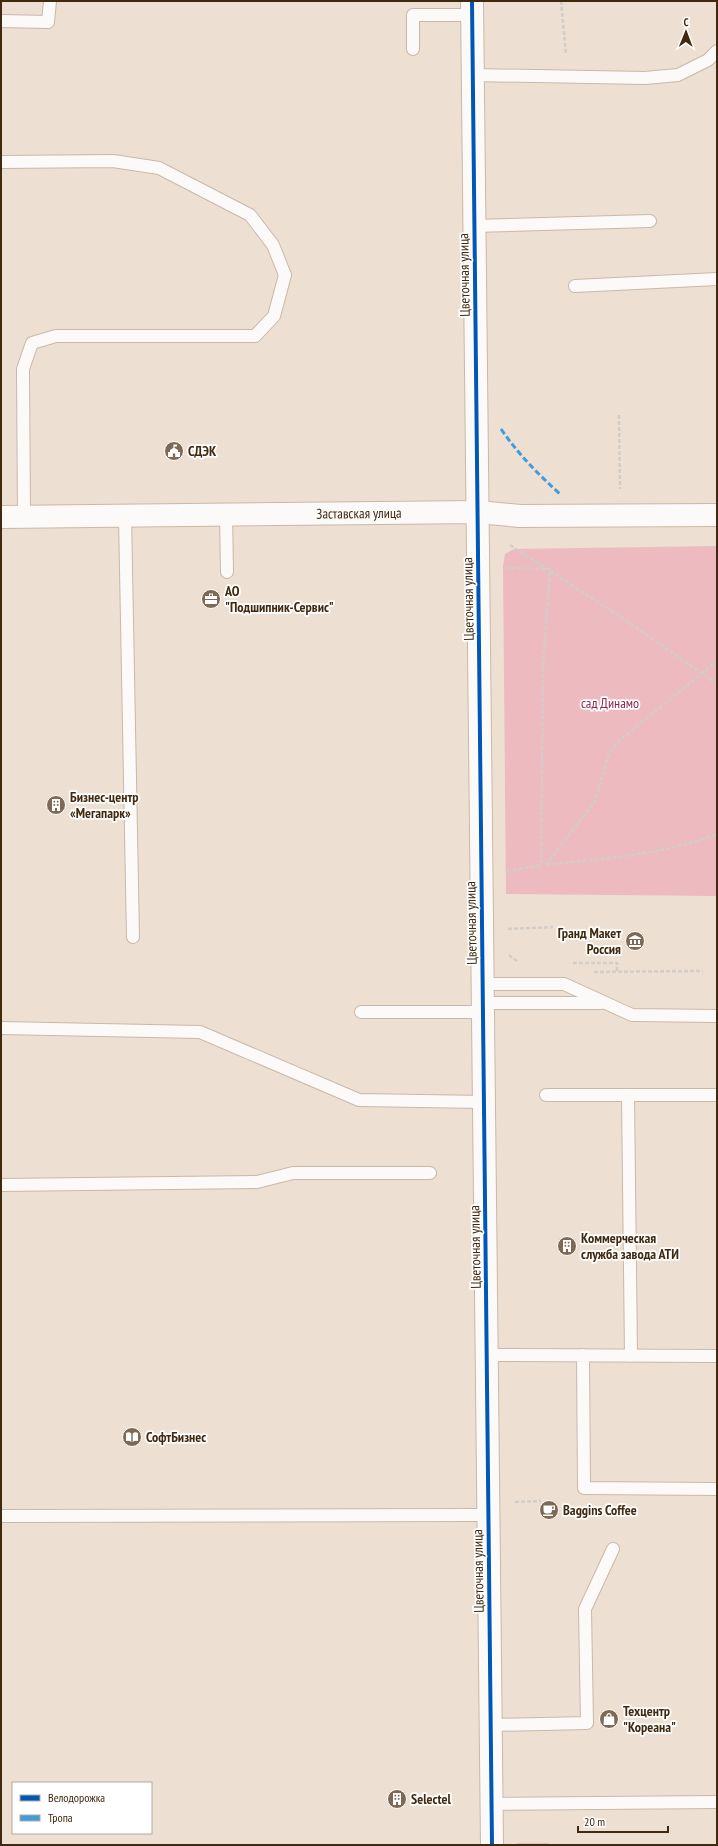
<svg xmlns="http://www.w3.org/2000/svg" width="718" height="1846" viewBox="0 0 718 1846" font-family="'PT Sans Narrow',sans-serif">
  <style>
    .green { fill: #ecbabf }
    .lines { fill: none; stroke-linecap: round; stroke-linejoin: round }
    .service-casing { stroke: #cab8a7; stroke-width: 14 }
    .minor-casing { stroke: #cab8a7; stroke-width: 24 }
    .path { stroke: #d3cdc9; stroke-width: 2.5; stroke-dasharray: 4 2; stroke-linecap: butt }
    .service { stroke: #fcfaf8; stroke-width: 12 }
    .minor { stroke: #fcfaf8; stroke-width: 22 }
    .quiet { stroke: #3f9cde; stroke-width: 3; stroke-dasharray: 6 3; stroke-linecap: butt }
    .cycleway-casing { stroke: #fff; stroke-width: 6 }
    .cycleway { stroke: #0057b8; stroke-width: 4 }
    .labels { text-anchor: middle; stroke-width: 3.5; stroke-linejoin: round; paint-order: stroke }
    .street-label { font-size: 14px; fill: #412910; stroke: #fff }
    .poi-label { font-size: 14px; font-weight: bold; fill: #412910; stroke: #fff; text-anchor: start }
    .park-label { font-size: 14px; fill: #8a284a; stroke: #fff }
  </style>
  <rect width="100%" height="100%" fill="#eddfd2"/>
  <path class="green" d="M717,546V896L506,894L503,566L505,554L514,549Z
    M517,1843H549V1845H517Z"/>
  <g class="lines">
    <defs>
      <path id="service" d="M1,21L48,22L50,1
        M413,49V15H472
        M473,75L645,78L678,75L708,60L717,51
        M1,162L113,161L159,168L250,215L273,245L285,275L274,316L255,336H56L32,343L23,369L24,517
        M474,226L650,221
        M575,286L717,279
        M226,515L227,572
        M125,516L133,937
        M483,984H564L632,1015L717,1016
        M483,1003H601
        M361,1012H483
        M1,1028L200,1032L359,1100L483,1102
        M546,1095H717
        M628,1095L631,1356
        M1,1185L257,1182L293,1173H430
        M487,1355L717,1356
        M583,1355L584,1488L717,1489
        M1,1516L488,1515
        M490,1725L587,1723L585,1609L613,1549
        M492,1804L717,1802"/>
      <g id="minor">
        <path d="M472,1L492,1845"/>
        <path id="s1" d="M1,517L478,512L520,516L717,515"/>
      </g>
    </defs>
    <use href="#service" class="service-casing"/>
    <use href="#minor" class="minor-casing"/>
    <path class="path" d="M561,1L566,54
      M619,415L620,489
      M510,545L618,615L717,684
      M505,568L550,569L543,665L541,866
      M546,865L595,801L609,753L620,740L717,661
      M547,865C604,858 663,855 717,834
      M507,871L542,865
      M508,929L553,927
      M509,955L518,962
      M573,963H617V972
      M594,972L703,971
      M515,1502L541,1501"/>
    <use href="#service" class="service"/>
    <use href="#minor" class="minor"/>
    <path class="quiet" d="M501,429C519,455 537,473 560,494"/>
    <defs>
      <path id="cycleway" d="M472,1L492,1845"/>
    </defs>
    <use href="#cycleway" class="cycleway-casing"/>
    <use href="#cycleway" class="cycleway"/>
  </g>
  <defs>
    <symbol id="civic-disc" viewBox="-11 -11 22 22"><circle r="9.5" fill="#7d6954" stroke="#fff"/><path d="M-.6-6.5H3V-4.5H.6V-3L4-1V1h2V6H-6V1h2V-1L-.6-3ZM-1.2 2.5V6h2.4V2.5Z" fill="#fff"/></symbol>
    <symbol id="office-disc" viewBox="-11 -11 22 22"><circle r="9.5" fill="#7d6954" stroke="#fff"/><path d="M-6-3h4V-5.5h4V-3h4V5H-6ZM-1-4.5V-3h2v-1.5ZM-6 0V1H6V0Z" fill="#fff"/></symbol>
    <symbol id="building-disc" viewBox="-11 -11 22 22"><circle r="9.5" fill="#7d6954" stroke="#fff"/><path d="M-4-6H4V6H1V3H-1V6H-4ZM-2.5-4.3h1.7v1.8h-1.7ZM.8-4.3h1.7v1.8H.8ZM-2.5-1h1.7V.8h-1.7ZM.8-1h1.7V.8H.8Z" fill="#fff"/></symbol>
    <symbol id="museum-disc" viewBox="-11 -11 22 22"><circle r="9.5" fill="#7d6954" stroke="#fff"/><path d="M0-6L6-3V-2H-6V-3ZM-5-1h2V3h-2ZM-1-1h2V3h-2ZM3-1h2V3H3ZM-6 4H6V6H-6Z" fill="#fff"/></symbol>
    <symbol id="library-disc" viewBox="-11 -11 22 22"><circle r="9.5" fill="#7d6954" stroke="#fff"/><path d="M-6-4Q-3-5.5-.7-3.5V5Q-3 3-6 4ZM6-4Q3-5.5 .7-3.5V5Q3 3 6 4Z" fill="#fff"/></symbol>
    <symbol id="cafe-disc" viewBox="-11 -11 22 22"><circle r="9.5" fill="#7d6954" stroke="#fff"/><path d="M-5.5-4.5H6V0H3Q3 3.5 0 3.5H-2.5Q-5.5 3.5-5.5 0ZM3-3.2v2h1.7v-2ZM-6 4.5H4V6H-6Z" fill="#fff"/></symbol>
    <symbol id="shop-disc" viewBox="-11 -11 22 22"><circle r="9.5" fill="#7d6954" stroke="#fff"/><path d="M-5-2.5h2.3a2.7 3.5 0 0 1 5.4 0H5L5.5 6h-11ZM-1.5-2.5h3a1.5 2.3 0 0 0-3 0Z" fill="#fff"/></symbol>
  </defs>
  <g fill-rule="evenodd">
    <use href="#civic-disc" x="163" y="440" width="22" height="22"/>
    <use href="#office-disc" x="200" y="588" width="22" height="22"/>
    <use href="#building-disc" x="45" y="794" width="22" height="22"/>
    <use href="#museum-disc" x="624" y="930" width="22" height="22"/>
    <use href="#building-disc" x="556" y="1235" width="22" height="22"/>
    <use href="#library-disc" x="121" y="1426" width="22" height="22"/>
    <use href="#cafe-disc" x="538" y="1499" width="22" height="22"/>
    <use href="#shop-disc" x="598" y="1708" width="22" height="22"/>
    <use href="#building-disc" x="386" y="1788" width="22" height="22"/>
  </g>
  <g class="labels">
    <g class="street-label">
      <text transform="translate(464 275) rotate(-91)" y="5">Цветочная улица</text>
      <text dy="5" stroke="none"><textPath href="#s1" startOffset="358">Заставская улица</textPath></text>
      <text transform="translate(468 599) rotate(-91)" y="5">Цветочная улица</text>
      <text transform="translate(471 923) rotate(-91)" y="5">Цветочная улица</text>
      <text transform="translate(475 1247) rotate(-91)" y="5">Цветочная улица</text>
      <text transform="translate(478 1571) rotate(-91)" y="5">Цветочная улица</text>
    </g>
    <g class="poi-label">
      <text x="188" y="456">СДЭК</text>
      <text x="225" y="596">АО<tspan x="225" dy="16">"Подшипник-Сервис"</tspan></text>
      <text x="70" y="802">Бизнес-центр<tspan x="70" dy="16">«Мегапарк»</tspan></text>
      <text x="621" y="938" text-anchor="end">Гранд Макет<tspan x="621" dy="16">Россия</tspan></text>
      <text x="581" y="1243">Коммерческая<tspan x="581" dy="16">служба завода АТИ</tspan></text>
      <text x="146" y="1442">СофтБизнес</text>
      <text x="563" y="1515">Baggins Coffee</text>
      <text x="623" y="1716">Техцентр<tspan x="623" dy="16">"Кореана"</tspan></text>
      <text x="411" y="1804">Selectel</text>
    </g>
    <g class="park-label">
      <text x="610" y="708">сад Динамо</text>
    </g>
  </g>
  <rect width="718" height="1846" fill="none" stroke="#412910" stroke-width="4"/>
  <rect x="12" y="1782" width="140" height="52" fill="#ffffff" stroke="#b3a99f"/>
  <rect x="20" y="1795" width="20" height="6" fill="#0057b8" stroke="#b3a99f"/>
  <text x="48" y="1802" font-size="12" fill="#412910">Велодорожка</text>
  <rect x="20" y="1815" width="20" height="6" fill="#3f9cde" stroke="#b3a99f"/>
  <text x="48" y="1822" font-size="12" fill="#412910">Тропа</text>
  <g transform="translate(686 32) rotate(1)" stroke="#ffffff" stroke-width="3" paint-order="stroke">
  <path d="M0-3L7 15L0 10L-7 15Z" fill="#412910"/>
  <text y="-6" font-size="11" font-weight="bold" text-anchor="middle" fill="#412910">С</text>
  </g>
  <path d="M578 1826v6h90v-6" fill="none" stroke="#412910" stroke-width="2"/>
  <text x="584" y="1826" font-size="12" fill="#412910" stroke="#ffffff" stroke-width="3" paint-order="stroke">20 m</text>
</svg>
